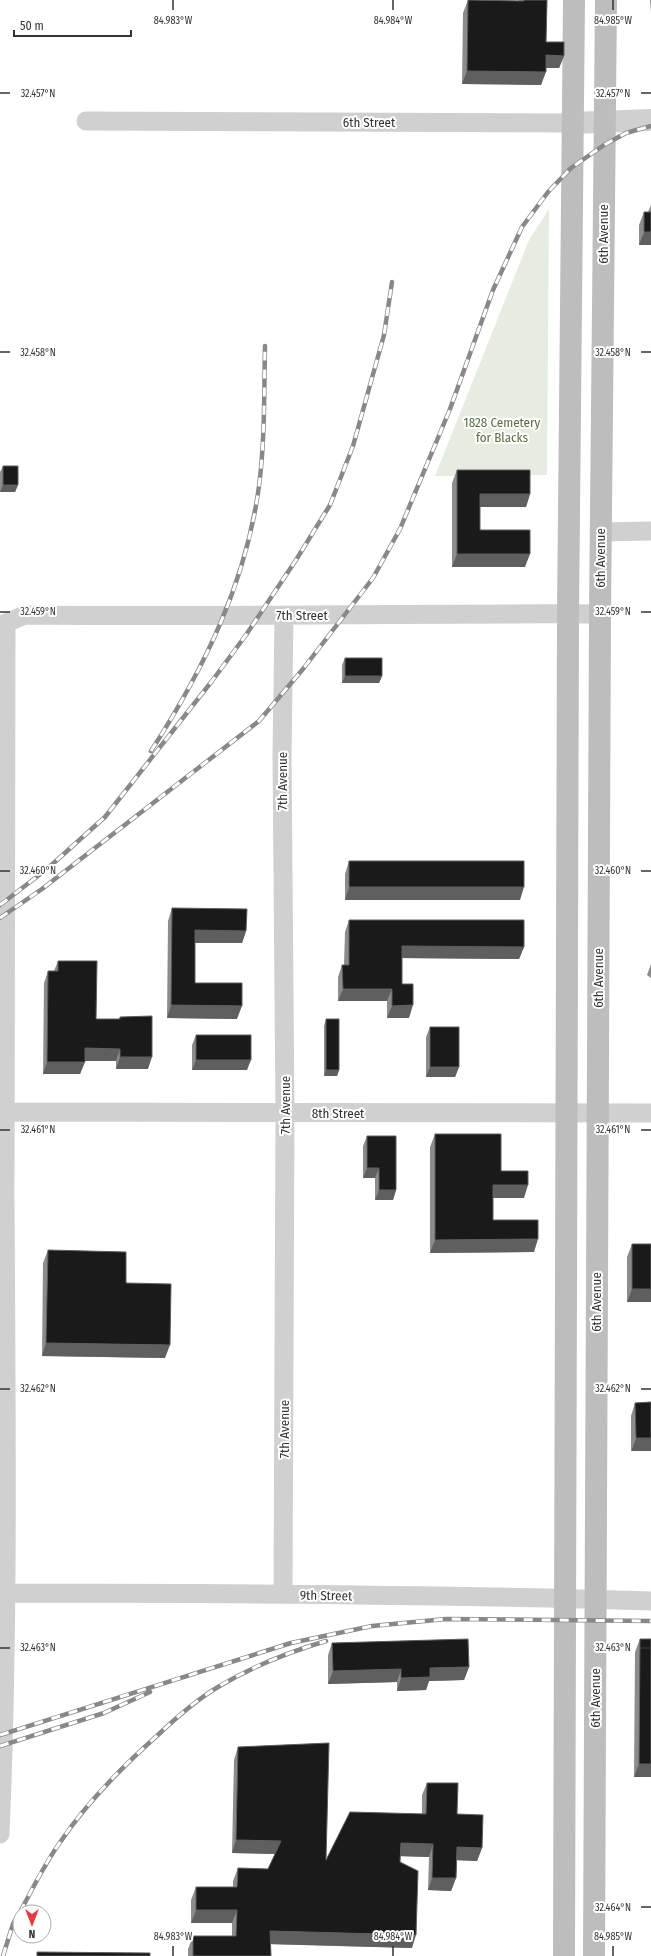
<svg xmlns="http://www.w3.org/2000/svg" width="651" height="1956" viewBox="0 0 651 1956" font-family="'Fira Sans Condensed',sans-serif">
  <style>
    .green { fill: #e6ecdf }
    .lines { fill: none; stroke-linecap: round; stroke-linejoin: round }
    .minor { stroke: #d0d0d0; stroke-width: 19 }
    .tertiary { stroke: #d0d0d0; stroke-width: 22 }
    .secondary { stroke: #bdbdbd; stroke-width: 22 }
    .rail-casing { stroke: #888; stroke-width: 4.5 }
    .rail { stroke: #fff; stroke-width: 3; stroke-dasharray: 9; stroke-linecap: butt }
    .wall { fill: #8c8c8c }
    .shaded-wall { fill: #5f5f5f }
    .building { fill: #1a1a1a; stroke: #5f5f5f }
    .ticks { fill: none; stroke: #333; stroke-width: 1.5 }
    .labels { text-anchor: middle; stroke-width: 4; stroke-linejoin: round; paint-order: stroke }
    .street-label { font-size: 13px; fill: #333; stroke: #fff }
    .park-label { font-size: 13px; fill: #56703f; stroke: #fff }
    .ticks-label { font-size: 10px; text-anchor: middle; fill: #333; stroke: #fff; stroke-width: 4; stroke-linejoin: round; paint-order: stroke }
  </style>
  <rect width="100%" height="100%" fill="#fff"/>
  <path class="green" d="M549,209L547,475L435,476L529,240Z"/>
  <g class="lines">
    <path class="minor" d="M86,121L573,123
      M600,532L651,531
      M0,1112L651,1113
      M0,1593C217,1593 434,1594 651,1601
      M283,1594L285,1113L282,755L284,615
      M0,1834C9,1621 6,1408 5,1195C4,1004 5,813 6,623L25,615C217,617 408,613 600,614"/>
    <path class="tertiary" d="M573,123L651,120"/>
    <path class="secondary" d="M564,1956L568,614L574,0
      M594,1956L600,614L606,0"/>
    <defs>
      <path id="rail" d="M151,751C204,669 246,583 259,486C265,440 264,392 265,346
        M0,905L47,869L105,817L212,681L246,635L296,560L330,505L353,446L384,335L392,282
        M0,918L42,889L259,721L303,669L373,578L400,529L450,409L493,290L522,227L548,192L571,168L604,145L626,133L651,126
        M0,1735L291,1643L372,1626L446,1619L651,1621
        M0,1746L104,1713L150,1692
        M20,1912C33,1888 45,1863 61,1841C88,1801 123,1766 159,1734C177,1717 196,1700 218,1687C251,1667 289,1652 326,1641
        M3,1956L13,1924L20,1912"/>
    </defs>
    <use href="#rail" class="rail-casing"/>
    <use href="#rail" class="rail"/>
  </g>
  <path class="wall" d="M468,0L519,1V0H547L546,42L564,56L559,68H546L541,85L462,84L463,13Z
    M650,0H651V12Z
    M651,205V245H639V225L644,212H648Z
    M3,466L18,485L15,492H0V472Z
    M457,470L530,494L526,507H480V530L525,567H452V483Z
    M345,658L382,676L379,683H342V665Z
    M349,861L520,900H345V874Z
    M172,908L246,931L242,943H195V983L237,1019L167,1018L168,921Z
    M349,920L524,947L519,959L402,958V984L409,1018H387V1001H338V977L342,965H344L345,932Z
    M58,961L96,1019H119L120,1017L148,1069H116V1061H85L80,1074H43L44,983L48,971H54Z
    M651,964V978L647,975Z
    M326,1019L339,1070L337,1076H324V1026Z
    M430,1027L459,1067L455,1077H426V1037Z
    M196,1035L247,1070H192V1045Z
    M435,1134L501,1171L524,1198H493V1220L534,1252L430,1253V1147Z
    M367,1136L396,1190L393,1200H375V1178H363V1146Z
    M632,1244L651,1302H627V1257Z
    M48,1250L126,1283L165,1358L42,1356L43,1263Z
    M651,1402L631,1451V1416L635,1403Z
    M640,1639H651V1777H634L635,1652Z
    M332,1643L469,1667L464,1680L429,1681L426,1690L397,1691V1682L328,1684V1655Z
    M238,1747L326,1860L422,1814V1795L427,1783L457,1814L482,1848L477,1861L457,1860L456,1878L451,1891L428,1890L429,1857L400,1856V1862L412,1948L271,1944V1956H188V1949L193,1936H232V1923H191V1900L196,1887H233V1881L238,1868L268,1869L275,1854L232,1853L234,1760Z"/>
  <path class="shaded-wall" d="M546,55L564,56L559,68H541Z
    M467,71L546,72L541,85L462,84Z
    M644,232H651V245H639Z
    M3,485H18L15,492H0Z
    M480,494H530L526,507H475Z
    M457,554H530L525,567H452Z
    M345,676H382L379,683H342Z
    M349,887H524L520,900H345Z
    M195,930L246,931L242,943H191Z
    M402,946L524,947L519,959L398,958Z
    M343,989H392L387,1001H338Z
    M171,1005L242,1006L237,1019L167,1018Z
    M413,1005L409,1018H387L392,1006Z
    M85,1048L120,1049L116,1061H80Z
    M120,1057H152L148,1069H116Z
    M196,1060H251L247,1070H192Z
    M47,1062H85L80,1074H43Z
    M430,1067H459L455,1077H426Z
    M326,1070H339L337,1076H324Z
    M367,1168H379L375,1178H363Z
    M493,1185H528L524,1198H488Z
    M379,1190H396L393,1200H375Z
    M538,1239L534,1252L430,1253L435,1240Z
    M632,1289H651V1302H627Z
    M46,1343L170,1345L165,1358L42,1356Z
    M636,1438H651V1451H631Z
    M469,1667L464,1680L429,1681L426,1690L397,1691L401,1678L430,1668Z
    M401,1669L397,1682L328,1684L333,1671Z
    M639,1764H651V1777H634Z
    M236,1840L281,1841L277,1854L232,1853Z
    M401,1843L433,1844L429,1857L396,1856Z
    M457,1847L482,1848L477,1861L452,1860Z
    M432,1878H456L451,1891L428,1890Z
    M196,1910H237L232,1923H191Z
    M270,1931L416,1935L412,1948L266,1944Z"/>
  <path class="building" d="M468,0L524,1V0H547L546,42H564V56L546,55V72L467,71Z
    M644,212H651V232H644Z
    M3,466H18V485H3Z
    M457,470H530V494H480V530H530V554H457Z
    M345,658H382V676H345Z
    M349,861H524V887H349Z
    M172,908L247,909L246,931L195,930V983H242V1006L171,1005Z
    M349,920H524V947L402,946V984H413V1005L392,1006V989H343L342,965H349Z
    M58,961H97L96,1019H120V1017L152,1016V1057H120V1049L85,1048V1062H47L48,971H58Z
    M326,1019H339V1070H326Z
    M430,1027H459V1067H430Z
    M196,1035H251V1060H196Z
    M435,1134H501V1171H528V1185H493V1220H538V1239L435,1240Z
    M367,1136H396V1190H379V1168H367Z
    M632,1244H651V1289H632Z
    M48,1250L126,1252V1283L171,1284L170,1345L46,1343Z
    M651,1402V1438H636L635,1403Z
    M468,1639L469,1667L430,1668V1677L401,1678V1669L333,1671L332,1643Z
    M640,1639H651V1764H639Z
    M329,1743L326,1860L350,1812L426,1814L427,1783H458L457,1814L483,1815L482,1848L457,1847L456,1878H432L433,1844L401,1843L400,1862L418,1871L416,1935L270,1931L271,1956H193V1936H236L237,1910H196V1887H237L238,1868L268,1869L281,1841L236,1840L238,1747Z
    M37,1952L150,1953V1956H37Z"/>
  <path class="ticks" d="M173,0V10M393,0V10M613,0V10M0,93H10M641,93H651M0,352H10M641,352H651M0,612H10M641,612H651M0,871H10M641,871H651M0,1130H10M641,1130H651M0,1389H10M641,1389H651M0,1648H10M641,1648H651M641,1907H651M173,1946V1956M393,1946V1956M613,1946V1956"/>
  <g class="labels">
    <g class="street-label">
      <text x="369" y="127">6th Street</text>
      <text transform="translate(603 234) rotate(-90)" y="5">6th Avenue</text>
      <text transform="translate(600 558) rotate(-90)" y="5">6th Avenue</text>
      <text x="302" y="620">7th Street</text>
      <text transform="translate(282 781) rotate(-90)" y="5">7th Avenue</text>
      <text transform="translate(598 978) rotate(-90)" y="5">6th Avenue</text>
      <text transform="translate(285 1105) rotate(-90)" y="5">7th Avenue</text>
      <text x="338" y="1118">8th Street</text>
      <text transform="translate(596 1302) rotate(-90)" y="5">6th Avenue</text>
      <text transform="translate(284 1429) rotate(-90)" y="5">7th Avenue</text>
      <text transform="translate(326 1595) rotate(1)" y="5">9th Street</text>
      <text transform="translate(595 1698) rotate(-90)" y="5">6th Avenue</text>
    </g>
    <g class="park-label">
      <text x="502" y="427">1828 Cemetery<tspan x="502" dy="15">for Blacks</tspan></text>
    </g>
  </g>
  <g class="ticks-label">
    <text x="173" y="24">84.983°W</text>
    <text x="393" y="24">84.984°W</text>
    <text x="613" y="24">84.985°W</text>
    <text x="613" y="97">32.457°N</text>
    <text x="38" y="97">32.457°N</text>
    <text x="613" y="356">32.458°N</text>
    <text x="38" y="356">32.458°N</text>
    <text x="613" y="615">32.459°N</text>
    <text x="38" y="615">32.459°N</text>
    <text x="613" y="874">32.460°N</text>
    <text x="38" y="874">32.460°N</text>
    <text x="613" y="1133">32.461°N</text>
    <text x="38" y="1133">32.461°N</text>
    <text x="613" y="1392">32.462°N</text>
    <text x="38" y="1392">32.462°N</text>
    <text x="613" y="1651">32.463°N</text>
    <text x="38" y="1651">32.463°N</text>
    <text x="613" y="1911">32.464°N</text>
    <text x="173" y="1940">84.983°W</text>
    <text x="393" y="1940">84.984°W</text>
    <text x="613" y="1940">84.985°W</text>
  </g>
  <g transform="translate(32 1924) rotate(180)"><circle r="19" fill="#ffffff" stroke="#adadad"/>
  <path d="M0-3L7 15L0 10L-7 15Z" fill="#e63946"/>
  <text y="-6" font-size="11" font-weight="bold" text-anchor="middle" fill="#333333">N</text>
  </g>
  <path d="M14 30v6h117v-6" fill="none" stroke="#333333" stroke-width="2"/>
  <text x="20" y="30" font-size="12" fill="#333333" stroke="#ffffff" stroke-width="3" paint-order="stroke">50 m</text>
</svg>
